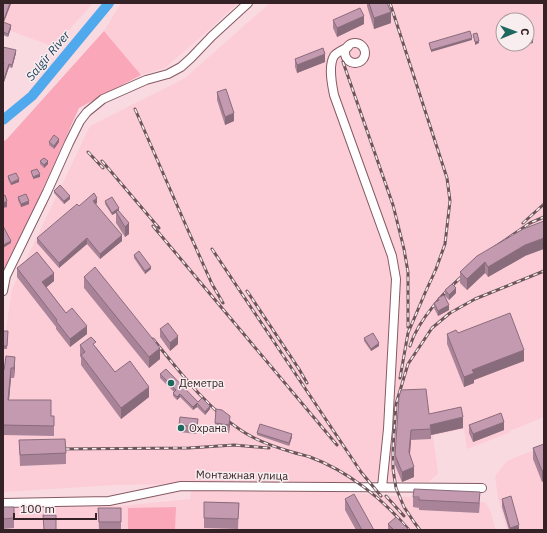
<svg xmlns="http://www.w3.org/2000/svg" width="547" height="533" viewBox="0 0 547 533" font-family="'IBM Plex Sans',sans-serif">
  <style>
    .built { fill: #fdcdd7; fill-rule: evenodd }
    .green { fill: #faa7ba }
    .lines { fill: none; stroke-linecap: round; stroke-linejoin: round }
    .river { stroke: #50a8ed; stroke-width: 10 }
    .minor-casing { stroke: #855a63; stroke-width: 10 }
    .minor { stroke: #fff; stroke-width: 8 }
    .rail-casing { stroke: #6d565b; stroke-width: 3 }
    .rail { stroke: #f8edef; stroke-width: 1.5; stroke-dasharray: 4.5; stroke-linecap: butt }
    .wall { fill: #a98498 }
    .shaded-wall { fill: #896c7c }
    .building { fill: #c49ab1; stroke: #896c7c }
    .poi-dot { fill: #1f6860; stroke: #f8edef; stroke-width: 1.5 }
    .labels { text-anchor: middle; stroke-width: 3; stroke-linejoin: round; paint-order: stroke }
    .poi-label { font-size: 11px; fill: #352226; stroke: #f8edef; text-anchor: start }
    .street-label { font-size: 11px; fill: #352226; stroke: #f8edef }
    .water-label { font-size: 12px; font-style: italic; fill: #173c58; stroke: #f8edef }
  </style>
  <rect width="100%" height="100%" fill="#f9dae0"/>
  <path class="built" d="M3,3H93L54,47L3,28Z
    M121,3H238L202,36L165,68L141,75L104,31Z
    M270,3H544V417L510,431L511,432L467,449L464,429L433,435L438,474L428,482L412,481L116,485L3,492V350L12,289L90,126L185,78ZM503,20H527V44H503Z
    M544,446V530H507L498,498L495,476L507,461Z
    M191,491L334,492L485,502L490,510L496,530H3V507L120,506L190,499Z"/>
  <path class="green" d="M104,31L141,75L79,108L3,278V142L7,139Z
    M176,507L175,530H128V508Z"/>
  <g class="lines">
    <path class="river" d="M3,120L32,96L109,3"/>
    <defs>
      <path id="minor" d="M345 53a10 10 0 1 1 20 0a10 10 0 1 1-20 0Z
        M348,47C343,50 337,52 334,56C328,66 332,85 334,95L392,256L396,279L388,429L382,487
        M3,291L6,276L47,192L69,143L80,121L87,112L103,99L146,80L168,74L181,67L191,58L212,36L248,3
        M3,503L109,501L181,486L482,488"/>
    </defs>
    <use href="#minor" class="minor-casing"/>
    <use href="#minor" class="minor"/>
    <defs>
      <path id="rail" d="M390,3L447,178L450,201L445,244L436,269L425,293L408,333L400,378
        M343,62L393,205L404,249L408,272V327
        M135,109L187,228L212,284L223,303
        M88,152L103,168
        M102,161L159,228
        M523,223L544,204
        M153,226L337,445
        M495,247L530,223L544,217
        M212,249L361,472L381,496
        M247,291L299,369L307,383
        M153,339C179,371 207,408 242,431C257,441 275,447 292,452C298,454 304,455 310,457C348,471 383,499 409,530
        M410,346C418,319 447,289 468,271
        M56,449L189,448L234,445L269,448
        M386,496L404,516
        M420,530L414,522L404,507L396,488L393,469V449L396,404L408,364L432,328L450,313L475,299L544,271"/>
    </defs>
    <use href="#rail" class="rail-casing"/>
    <use href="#rail" class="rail"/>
  </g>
  <path class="wall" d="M3,3H11L4,22L11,28L8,37L3,35Z
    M367,3H387L391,23L374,29L367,6Z
    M333,20L364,24L337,37L333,28Z
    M3,47L16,53L12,68L9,67L3,85Z
    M295,59L325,62L297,73L295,67Z
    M217,92L234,121L225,125L217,100Z
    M49,142H59L54,149L49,145Z
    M40,161L48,164L44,168L40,164Z
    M8,176L19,182L11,185L8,179Z
    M54,191L70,199L64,204L54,193Z
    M18,197L29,204L21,207L18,200Z
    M105,201L119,211L129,234L125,237L116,223V213L112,215L105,204Z
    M97,203L96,204L122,241L100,259L87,244L59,268L37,243V238L79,206Z
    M134,255L151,269L145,274L134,258Z
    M477,256H525L488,277L485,273L467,290L460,283V272Z
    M17,268L54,281L46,287L66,313L87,334L70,347L56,329V327L17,277Z
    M84,277L160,359L149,368L84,288Z
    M445,290L456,293L449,300L445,296Z
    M438,298L449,310L438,316L434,308V303L438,301Z
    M160,329L178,344L170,351L160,337Z
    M3,331H8L7,349H3Z
    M447,334L524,361L474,380V383L464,387L447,344Z
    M364,338L379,346L371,351L364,341Z
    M80,345L96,347L115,372L149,397L121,419L81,365V358L80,356Z
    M15,367L14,378H11L9,400L51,416H54V436L3,435V369Z
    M160,374L198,402L210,409L205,415L197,407L193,410L180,397L177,400L173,396V393L174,392L160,378Z
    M399,397L429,414L463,428L431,435V439L411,440L410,455L414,477L402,482L395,465V455Z
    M215,423L230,424L229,433L215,431Z
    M179,425L198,426L197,434L179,432Z
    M469,425L504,430L473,442L469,433Z
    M257,433L292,437L289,446L257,435Z
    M19,440L66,453V464L20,466Z
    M544,444L542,482L533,459V448Z
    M413,497L480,503L479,513L419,510V508L413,507Z
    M345,499L374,530H356L345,510Z
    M502,499L519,530H509L502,507Z
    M204,502L239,503L238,529L204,528Z
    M3,507H14V528L3,529Z
    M98,508H121V530H99Z
    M388,524L409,530H388Z"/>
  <path class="shaded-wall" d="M10,3L11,4L3,24V22Z
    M391,12V23L374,29V18Z
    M364,16V24L337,37V28Z
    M11,25V28L8,37V34Z
    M472,38V40L431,52V50Z
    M533,40V43L509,50V48L520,44H527V42Z
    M479,41V43L475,45V42Z
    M16,50V53L12,68V65Z
    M325,54V62L297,73V65Z
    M9,64V67L3,85V82Z
    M234,113V121L225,125V117Z
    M59,139V142L54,149V146Z
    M48,161V164L44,168V165Z
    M40,174V177L33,179V177Z
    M19,179V182L11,185V183Z
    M70,196V199L64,204V201Z
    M97,198V203L93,206V201Z
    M7,201V207L3,208V203Z
    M29,201V204L21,207V204Z
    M119,208V211L112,215V213Z
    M129,223V234L125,237V227Z
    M122,235V241L100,259V254Z
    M87,238V244L59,268V263Z
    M544,238V249L525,256L488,277V267L525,245Z
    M11,241V243L3,248V245Z
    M485,262V273L467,290V279Z
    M151,267V269L145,274V271Z
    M54,273V281L42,291V282Z
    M456,288V293L449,300V295Z
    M449,305V310L438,316V311Z
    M87,326V334L70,347V339Z
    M178,336V344L170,351V343Z
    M379,343V346L371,351V349Z
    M160,348V359L149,368V357Z
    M524,350V361L474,380V383L464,387V377L472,370Z
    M15,357V367L14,378V368Z
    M11,368V378L8,410V400Z
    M149,387V397L121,419V408Z
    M180,394V397L177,400V397Z
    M197,403V407L193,410V407Z
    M210,406V409L205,415V412Z
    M230,416V424L229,433V425Z
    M463,417V428L431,435L430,425Z
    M504,422V430L473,442V434Z
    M411,430V440L409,463V452Z
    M292,434V437L289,446V443Z
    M414,467V477L402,482V472Z
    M544,470V481L542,482V471Z
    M519,525V530H510V528Z"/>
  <path class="building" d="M3,3H10L3,22Z
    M369,3H387L391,12L374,18Z
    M360,8L364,16L337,28L333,20Z
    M3,22L11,25L8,34L3,32Z
    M470,31L472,38L431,50L429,43Z
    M477,33L479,41L475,42L473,34Z
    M531,35L533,40L527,42V36Z
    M508,44H520L509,48Z
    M3,47L16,50L12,65L9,64L3,82V66L4,63L3,62Z
    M323,48L325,54L297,65L295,59Z
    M226,89L234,113L225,117L217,92Z
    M54,135L59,139L54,146L49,142Z
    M44,158L48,161L44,165L40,161Z
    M37,169L40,174L33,177L31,171Z
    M16,173L19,179L11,183L8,176Z
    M60,185L70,196L64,201L54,191Z
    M94,193L97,198L93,201L122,235L100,254L87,238L59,263L37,238L77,204L79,206Z
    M26,194L29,201L21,204L18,197Z
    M5,195L7,201L3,203V196Z
    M112,197L119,208L112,213L105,201Z
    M118,210L129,223L125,227L116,212Z
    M544,221V238L525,245L488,267L485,262L467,279L460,272L477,256L523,229Z
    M3,226L11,241L3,245Z
    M139,251L151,267L145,271L134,255Z
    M37,252L54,273L42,282L66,313L72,308L87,326L70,339L56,321L57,320L17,268Z
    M95,267L160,348L149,357L84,277Z
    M452,284L456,288L449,295L445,290Z
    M444,295L449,305L438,311L434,303L439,300L438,298Z
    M510,313L524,350L472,370L474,373L464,377L447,334L456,330L458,333Z
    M168,323L178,336L170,343L160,329Z
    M3,331H8L7,346H3Z
    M373,333L379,343L371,349L364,338Z
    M91,337L96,342L93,344L115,372L130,361L149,387L121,408L81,355L85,352L80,345Z
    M6,356L15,357L14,368H11L8,400H51V416H54V426L3,425V369L4,370Z
    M166,369L198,402L202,398L210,406L205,412L197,403L193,407L180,394L177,397L173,393L176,390L160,374Z
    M426,389L429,414L461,407L463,417L430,425L431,429L411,430L409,452L414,467L402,472L395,455L399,397L401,390Z
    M216,409L222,410L230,416L229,425L215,423Z
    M501,413L504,422L473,434L469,425Z
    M180,417L198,419L197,427L179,425Z
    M260,424L292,434L289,443L257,433Z
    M65,439L66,453L20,455L19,440Z
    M544,444V470L542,471L533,448Z
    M414,489L480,492L479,503L419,500V497H413Z
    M354,494L374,530H362L345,499Z
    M511,496L519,525L510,528L502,499Z
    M204,502L239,503L238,519L204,518Z
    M3,507H14V518L3,519Z
    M98,508H121V522H99Z
    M43,515H56V530H44Z
    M396,517L409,530H394L388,524Z"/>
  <g class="poi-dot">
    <circle cx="171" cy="383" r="4"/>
    <circle cx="181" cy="428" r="4"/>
  </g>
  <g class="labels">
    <g class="poi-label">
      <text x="179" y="387">Деметра</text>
      <text x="189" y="432">Охрана</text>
    </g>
    <g class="street-label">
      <text transform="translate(242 475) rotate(1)" y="4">Монтажная улица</text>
    </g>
    <g class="water-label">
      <text transform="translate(48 56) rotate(-50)" y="4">Salgir River</text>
    </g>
  </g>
  <rect width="547" height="533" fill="none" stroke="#352226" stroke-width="8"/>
  <g transform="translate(515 32) rotate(89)"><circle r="19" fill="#f8edef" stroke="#aa9c9f"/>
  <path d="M0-3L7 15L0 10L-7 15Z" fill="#1f6860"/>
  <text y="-6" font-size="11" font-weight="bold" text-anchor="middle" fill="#352226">С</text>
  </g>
  <path d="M14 513v6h82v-6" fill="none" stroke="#352226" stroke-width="2"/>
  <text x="20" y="513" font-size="12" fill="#352226" stroke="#f8edef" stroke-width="3" paint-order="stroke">100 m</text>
</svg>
